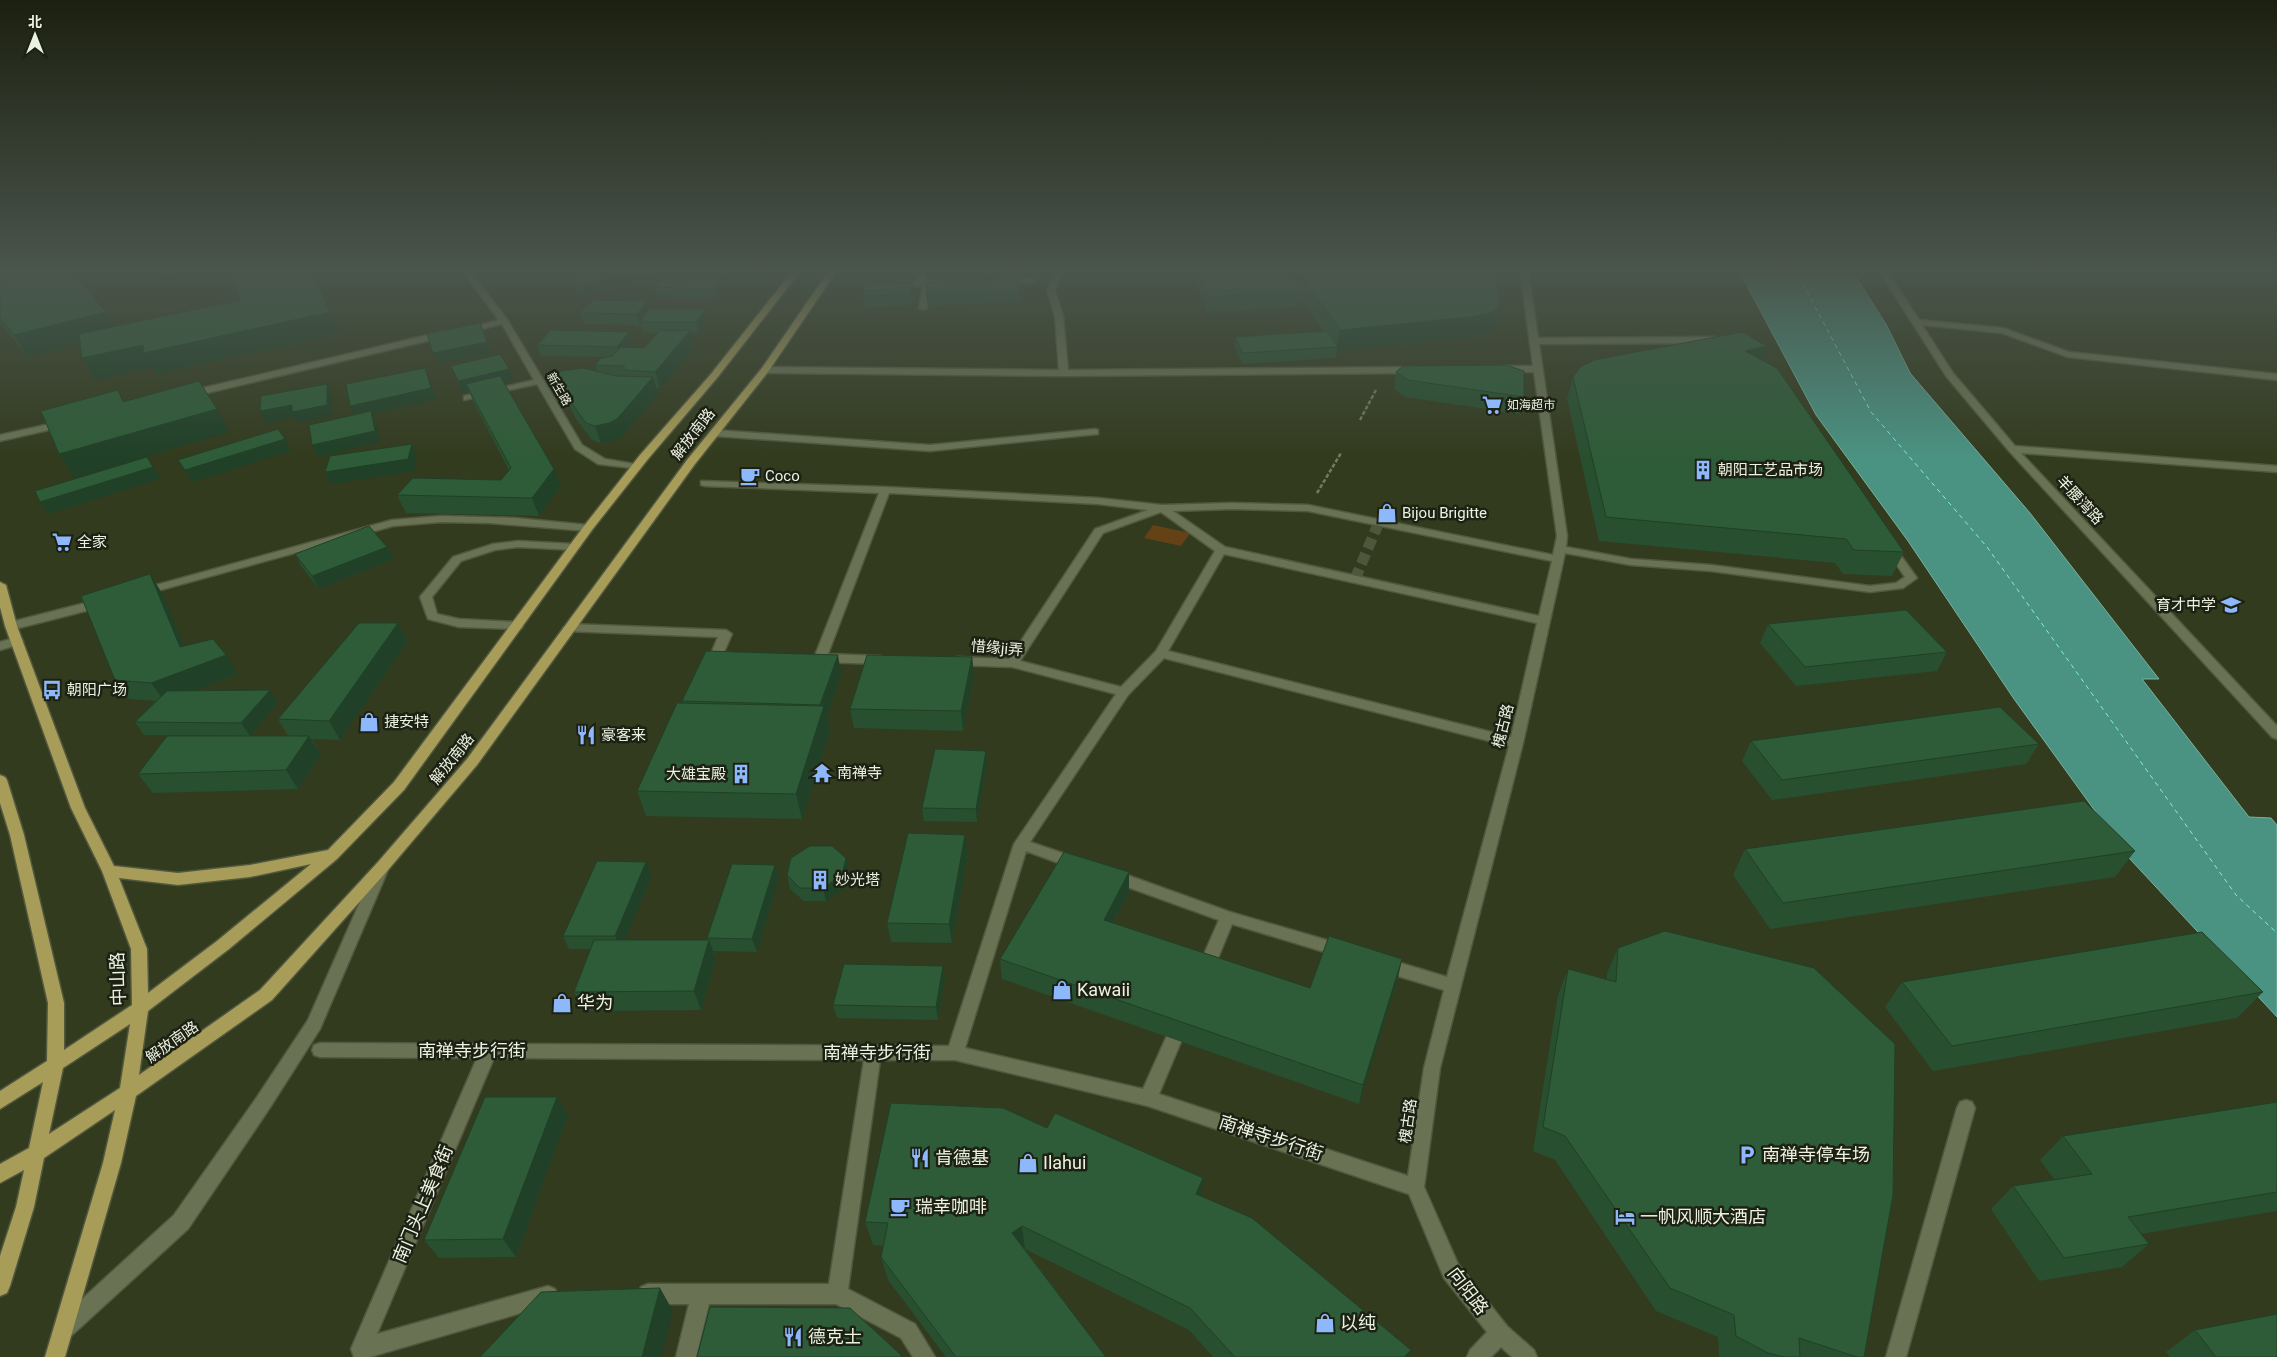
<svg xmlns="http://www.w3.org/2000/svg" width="2277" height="1357" viewBox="0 0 2277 1357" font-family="Roboto,'Noto Sans SC',sans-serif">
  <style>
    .green { fill: #654116 }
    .water { fill: #4a9382; stroke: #7bb09e }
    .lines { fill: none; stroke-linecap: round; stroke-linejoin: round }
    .ferry { stroke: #82f0d6; stroke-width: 1; stroke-dasharray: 4.5 4; stroke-linecap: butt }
    .minor-tunnel { stroke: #4f563b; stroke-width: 11; stroke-dasharray: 11 5.5; stroke-linecap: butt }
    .minor-casing { stroke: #51583f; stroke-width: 3 }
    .major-casing { stroke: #51583f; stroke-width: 3 }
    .path { stroke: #737b61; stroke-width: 2.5; stroke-dasharray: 4 2; stroke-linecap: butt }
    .minor { fill: #697354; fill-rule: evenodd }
    .major { fill: #a79c58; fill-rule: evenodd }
    .wall { fill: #284f30 }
    .shaded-wall { fill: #204027 }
    .building { fill: #2e5c38; stroke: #204027 }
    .labels { text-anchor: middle; stroke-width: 5; stroke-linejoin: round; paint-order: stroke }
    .far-street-label { font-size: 12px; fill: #ecf2e0; stroke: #1d2114 }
    .far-poi-label { font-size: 12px; fill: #ecf2e0; stroke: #1d2114; text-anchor: start }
    .street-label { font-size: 15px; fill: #ecf2e0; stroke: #1d2114 }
    .poi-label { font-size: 15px; fill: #ecf2e0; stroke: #1d2114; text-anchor: start }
    .near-street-label { font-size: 18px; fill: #ecf2e0; stroke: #1d2114 }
    .near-poi-label { font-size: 18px; fill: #ecf2e0; stroke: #1d2114; text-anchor: start }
  </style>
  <rect width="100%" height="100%" fill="#333b1e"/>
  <path class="green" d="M1153,525L1190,533L1181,546L1144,538Z"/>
  <path class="water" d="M1738,269H1851L1887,326L1910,373L2030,513L2159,679H2142L2249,817L2271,818L2277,825V1017L2129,858L2014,699L1908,541L1816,415Z"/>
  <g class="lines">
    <path class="ferry" d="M1795,269L1871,412L1987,547L2236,895L2277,933"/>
    <path class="minor-tunnel" d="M1355,579L1379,522"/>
    <defs>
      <path id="minor" d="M461,269H469L508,321L582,445L605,459L640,465V469L598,464L575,449L537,384L464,400V396L534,380L502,324L465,333L461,330L499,320Z
        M920,269H928L925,281H944L948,283L944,285L931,286L927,308L923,310L919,308L923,286H897L893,284L897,282L917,281Z
        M1060,269H1069L1061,274L1055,290L1063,316L1068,370L1415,367L1419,370L1415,373L1064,376L765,373L761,370L765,367L1059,370L1055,316L1047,290L1054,273Z
        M1520,269H1528L1538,338L1716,337L1720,340L1716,343L1539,344L1567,536L1566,547L1631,559L1711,565L1870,586L1896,583L1905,577L1885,548L1890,545L1894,546L1917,578L1903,588L1870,592L1711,571L1631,565L1565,553L1523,743L1440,1068L1424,1187L1458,1264L1507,1326L1534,1350L1537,1357H1512L1501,1347L1491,1357H1467L1470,1350L1487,1332L1444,1278L1409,1194L1148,1106L955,1060H880L848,1289L915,1324L935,1357H913L901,1338L836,1304H709L696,1357H676L689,1304H648L641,1301L638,1294L641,1287L648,1284H829L864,1060L494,1058L377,1334L548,1286L555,1289L558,1296L555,1303L370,1357H354L351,1349L354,1342L477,1058L320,1057L314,1055L312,1050L314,1045L320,1043L949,1046L1014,844L1116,694L1012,667L957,665L951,661L957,657L1009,659L1095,529L1148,510L1098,504L889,493L828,654L882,656L888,660L882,664L820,662L814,658L879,493L705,486L701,485V481L885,487L1098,498L1162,505L1232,503L1308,505L1553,555L1557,536L1534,372H1500L1496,369L1500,366H1533ZM1232,509L1308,511L1552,561L1539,616L1225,547L1173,511ZM1161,512L1215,551L1156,651L1121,687L1020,661L1103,533ZM1224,554L1537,623L1511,737L1168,651ZM1164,658L1509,746L1447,977L1384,958L1378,960L1376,965L1378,970L1444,990L1424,1068L1408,1176L1159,1094L1188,1025L1186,1020L1180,1018L1174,1020L1143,1089L965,1048L1026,851L1075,869L1080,867L1082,863L1080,859L1030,842L1128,695Z
        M1878,269H1886L1919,320L2003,328L2069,352L2277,374V380L2068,357L2002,333L1922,325L1953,373L2015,446L2277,466V472L2021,453L2277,726V739L2272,737L2009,451L1946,376Z
        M999,279H1032L1036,281L1032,283H999Z
        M445,331L448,332V336L190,397L185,394L190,391Z
        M63,421L66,422V426L0,441V435Z
        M1095,429L1098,430V434L930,451L715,436L710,433L715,430L930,445Z
        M441,516L515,518L588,525L593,528L588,531L490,523L441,522L393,526L146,594H138L136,592L138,590L392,520Z
        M518,541L575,544L580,547L575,550L518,547L495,550L461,561L432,597L437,614L459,619L517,622L521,623L523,626L521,629L459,627L428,619L420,597L453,557L493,544Z
        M101,599L105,600L107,603L105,606L11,630L5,626L7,623Z
        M569,624L726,630L732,634L724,652L731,653L733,656L727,660L712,659L710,656L718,637L565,631L563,628Z
        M17,637L21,638L23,641L21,644L0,650V642Z
        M381,864L386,866L388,870L320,1029L269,1109L188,1229L71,1336L64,1339L57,1336L54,1329L57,1322L174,1215L257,1097L308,1020L374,870L376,866Z
        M1113,870L1230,912L1347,946L1349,951L1347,956L1341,957L1232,924L1211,975L1205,977L1199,975L1197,970L1219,920L1108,880L1106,876L1108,872Z
        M1966,1100L1972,1102L1975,1108L1906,1357H1886L1957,1108L1960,1102Z"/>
      <path id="major" d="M794,269H802L717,378L648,459L592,530L404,790L337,859L229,949L148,1011L139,1075L260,990L378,862L467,759L687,460L762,368L830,269H838L768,372L695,464L477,765L388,870L272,1000L136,1096L121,1163L65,1357H45L103,1163L115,1110L44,1158L34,1207L10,1286L7,1293L0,1296V1256L16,1207L24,1170L0,1183V1164L29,1148L43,1082L0,1109V1091L47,1061L48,1003L10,835L0,803V775L5,777L7,780L24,835L64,1003V1050L132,1005L131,949L102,871L71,808L5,626L0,607V582L6,585L17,626L85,808L114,866L178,873L250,865L328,850L394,782L584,526L640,455L711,374ZM311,864L217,941L148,993L147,949L119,878L178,885L250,877ZM130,1024L120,1088L49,1134L63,1068Z"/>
    </defs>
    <use href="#minor" class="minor-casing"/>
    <use href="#major" class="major-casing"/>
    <path class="path" d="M1360,420L1377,388
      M1317,493L1341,453"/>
    <use href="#minor" class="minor"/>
    <use href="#major" class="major"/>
  </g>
  <path class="wall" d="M0,269H92L74,273L115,327L340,333L157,374L153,367L95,380L82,358L80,343L28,357L0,323Z
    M600,269H693L664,276L722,277L724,288L716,299L657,298L654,287L664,276L582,296L573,286L570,276Z
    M874,269H921V275L876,277Z
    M924,269H1037V274L924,276Z
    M1259,269H1494L1496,326L1487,334L1467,338L1337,351L1336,358L1242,364L1235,348V337L1323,331L1302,301L1301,306L1208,313L1197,288V273Z
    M1019,289V302L928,306L926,295Z
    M914,293L912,305L865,307L863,296Z
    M650,309L707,320L699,333H690L694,348L660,388H656L658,394L622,436L615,441L601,443L592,440L576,419L560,388L555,372L597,371L595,365L605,357L541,356L537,345L629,332L632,343L628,347L644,348L658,333H643L640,325L584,324L580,313Z
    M1767,346L1762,360L1904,552L1892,576L1843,574L1835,563L1599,541L1567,399L1573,377Z
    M451,366L513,380L504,382L561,486L539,516L406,513L397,495L501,480L509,470L473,401L469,391L462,392Z
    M1396,372L1524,397L1520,414L1405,397L1394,389Z
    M387,547L393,559L319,589L301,566L295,554Z
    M162,593L184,646L238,674L194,691L270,690L278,703L250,736L144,735L135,722L156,701L129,699L115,680Z
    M398,623L408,641L340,740L312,739L321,755L298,789L153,793L138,774L288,736L278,719Z
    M1768,624L1947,652L1937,671L1796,686L1760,643Z
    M972,657L974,676L963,731L854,728L850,709Z
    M841,674L827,717L830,731L802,819L646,816L637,791L683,703L682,701Z
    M1751,741L2039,744L2026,764L1772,800L1742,761Z
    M986,751L987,764L977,822L924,821L922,808Z
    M1745,849L2135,851L2115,877L1770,929L1733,875Z
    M968,854L952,943L891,942L887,923Z
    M775,865L779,878L757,952L714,951L716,959L701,1010L584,1011L574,992L591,949H569L563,936L652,875L625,940H707V938Z
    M849,871L845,888L826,901H804L790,889L787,875Z
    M1129,872V892L1113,923L1310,988L1398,978L1359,1104L1002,979L1000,959Z
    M1618,948L1864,1357H1719L1718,1337L1656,1311L1555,1160L1533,1151L1558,995L1568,969L1607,980V973Z
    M945,979L938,1020L837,1018L833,1005Z
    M1902,982L2263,992L2237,1018L1933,1071L1885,1007Z
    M2277,1102V1211L2141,1234L2149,1244L2122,1267L2039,1281L1991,1209L2013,1186L2054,1179L2040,1160L2063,1136Z
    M568,1115L516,1257L439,1258L424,1240Z
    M1047,1128L1203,1178L1201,1196L1408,1357H1213L1189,1330L1025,1249L1106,1357H946L888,1280L881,1257L883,1246L873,1245L865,1222Z
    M2195,1330L2277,1357H2170L2166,1352Z"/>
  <path class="shaded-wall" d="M66,269H92L69,274Z
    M158,269H227L165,281Z
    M311,269L340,333L157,374L153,367L95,380L82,358L143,345Z
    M555,269H576L556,273Z
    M648,269H693L582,296L579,286Z
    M722,277L724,288L716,299L713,289Z
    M912,282L914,293L912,305L911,294Z
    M648,301L651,312L640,322V325L637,314Z
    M1500,305L1496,326L1487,334L1467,338L1337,351L1340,330Z
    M705,309L707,320L699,333L696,322Z
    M106,312L118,333L28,357L14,335Z
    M690,331L694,348L660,388L655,372Z
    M629,332L632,343L620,358L617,347Z
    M487,342L491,353L438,364L433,353Z
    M1767,346L1759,368L1745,351Z
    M425,368L429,379L436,399L372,414L376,423L380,442L318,457L312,445L355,417L350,406Z
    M509,369L513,380L470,391L466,384L469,391L462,392L458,381Z
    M653,377L658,394L622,436L615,441L601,443L595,426Z
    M327,384L332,395V416L298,423L294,417L266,423L260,411Z
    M217,409L229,432L74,478L59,454Z
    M285,439L291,451L192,482L185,470Z
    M412,444L417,456L414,471L331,484L325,472Z
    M147,457L160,479L48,514L40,502Z
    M554,469L561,486L539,516L532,498Z
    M387,547L393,559L319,589L312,576Z
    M150,574L162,593L193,666L180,647Z
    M398,623L408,641L340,740L329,721Z
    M226,655L238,674L165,702L151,683Z
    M838,655L841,674L827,717L830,731L802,819L796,794L820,705Z
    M972,657L974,676L963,731L961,711Z
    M270,690L278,703L250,736L241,723Z
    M309,736L321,755L298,789L286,770Z
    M986,751L987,764L977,822L976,809Z
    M965,835L968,854L952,943L949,924Z
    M846,858L849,871L845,888L826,901L823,888Z
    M646,862L652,875L621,950L615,936Z
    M775,865L779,878L757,952L752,939Z
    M1129,872V892L1104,939V920Z
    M709,940L716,959L701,1010L694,991Z
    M1402,959L1398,978L1359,1104L1363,1085Z
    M943,966L945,979L938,1020L936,1007Z
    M557,1097L568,1115L516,1257L503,1239Z
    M1203,1178L1201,1202L1196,1194Z
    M1022,1226L1025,1249L1012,1233Z
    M660,1288L673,1311L661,1357H642Z
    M1411,1350L1408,1357H1404Z"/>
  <path class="building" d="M0,269H70L106,312L14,335L0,318Z
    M236,269H311L330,312L144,353L143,345L82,358L79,334L240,300L230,270Z
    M600,269H648L579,286L570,276Z
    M1259,269H1289L1303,290L1209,297L1197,273Z
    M1296,269H1494L1500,305L1491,313L1471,317L1340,330Z
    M664,276L722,277L713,289L654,287Z
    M1018,279L1019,292L926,295L928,282Z
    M912,282L911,294L863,296L865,284Z
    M593,300L648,301L637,314L580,313Z
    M649,309H705L696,322H640Z
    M480,323L487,342L433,353L427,334Z
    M551,330L629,332L617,347L537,345Z
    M661,330L690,331L655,372L624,370V366L595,365L601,358L612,356L621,347L644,348Z
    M1328,331L1338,347L1243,353L1235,337Z
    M1742,332L1767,346L1745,351L1777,368L1904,552L1854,550L1846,539L1606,517L1573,377L1580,367L1594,360Z
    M500,354L509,369L458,381L451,366Z
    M1506,365L1524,371V397L1408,380L1396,372L1403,366Z
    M425,368L431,388L350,406L346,384Z
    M583,368L616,376L653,377L617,419L609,423L595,426L586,423L571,402L555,372Z
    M500,376L554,469L532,498L397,495L413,478L501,480L511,468L466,384Z
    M199,381L217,409L59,454L41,411L118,390L123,402Z
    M327,384V405L292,412V405L260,411L261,396Z
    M371,411L375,431L312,445L309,425Z
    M278,429L285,439L185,470L178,460Z
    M412,444L408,459L325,472L330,456Z
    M147,457L153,467L40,502L35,491Z
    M369,526L387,547L312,576L295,554Z
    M150,574L180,647L213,639L226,655L151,683L115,680L81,596Z
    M1906,610L1947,652L1805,667L1768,624Z
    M359,623H398L329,721L278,719Z
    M706,651L838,655L820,705L682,701Z
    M867,655L972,657L961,711L850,709Z
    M270,690L241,723L135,722L167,691Z
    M677,703L824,706L796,794L637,791Z
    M2000,707L2039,744L1782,780L1751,741Z
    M167,736H309L286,770L138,774Z
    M935,749L986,751L976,809L922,808Z
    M2084,801L2135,851L1783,903L1745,849Z
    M908,833L965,835L949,924L887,923Z
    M810,846H832L846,858L842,875L823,888H800L787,875L791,858Z
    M1064,852L1129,872L1104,920L1310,988L1329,936L1402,959L1363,1085L1000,959Z
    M597,861L646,862L615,936H563Z
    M732,864L775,865L752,939L707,938Z
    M1665,931L1814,968L1895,1044L1893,1195L1864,1357H1857L1799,1338L1800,1357H1784L1768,1353L1736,1336L1734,1315L1670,1288L1565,1136L1543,1127L1568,969L1616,982L1618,948Z
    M2202,932L2263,992L1952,1046L1902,982Z
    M594,940H709L694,991L574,992Z
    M844,964L943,966L936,1007L833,1005Z
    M485,1097H557L503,1239L424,1240Z
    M2277,1102V1192L2128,1217L2149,1244L2064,1258L2013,1186L2092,1174L2063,1136Z
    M891,1103L1003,1108L1047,1128L1055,1113L1203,1178L1196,1194L1252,1218L1411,1350L1404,1357H1235L1190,1308L1022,1226L1012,1233L1106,1357H956L881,1257L888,1223L865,1222Z
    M660,1288L642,1357H480L541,1292Z
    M710,1307L850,1308L900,1354L902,1357H697Z
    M2277,1314V1357H2216L2195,1330Z"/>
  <linearGradient id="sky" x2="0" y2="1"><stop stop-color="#1c2010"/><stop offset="0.59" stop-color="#4a554c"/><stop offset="1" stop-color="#4a554c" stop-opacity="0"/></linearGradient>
  <rect width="2277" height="459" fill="url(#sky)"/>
  <defs>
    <symbol id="supermarket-bare" viewBox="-9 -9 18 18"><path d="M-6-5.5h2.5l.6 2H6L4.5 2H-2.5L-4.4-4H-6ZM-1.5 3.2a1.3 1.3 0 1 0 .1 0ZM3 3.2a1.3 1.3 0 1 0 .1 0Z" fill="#8db9fc" stroke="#1d2114" stroke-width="2.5" paint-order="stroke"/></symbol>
    <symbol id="building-bare" viewBox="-9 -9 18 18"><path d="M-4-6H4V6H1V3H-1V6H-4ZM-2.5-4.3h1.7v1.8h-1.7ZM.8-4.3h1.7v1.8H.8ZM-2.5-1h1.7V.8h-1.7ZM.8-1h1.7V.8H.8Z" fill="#8db9fc" stroke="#1d2114" stroke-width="2.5" paint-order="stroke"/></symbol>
    <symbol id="cafe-bare" viewBox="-9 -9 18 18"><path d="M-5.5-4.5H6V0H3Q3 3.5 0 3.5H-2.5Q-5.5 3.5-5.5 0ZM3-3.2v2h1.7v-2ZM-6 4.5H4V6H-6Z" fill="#8db9fc" stroke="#1d2114" stroke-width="2.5" paint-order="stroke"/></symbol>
    <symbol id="shop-bare" viewBox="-9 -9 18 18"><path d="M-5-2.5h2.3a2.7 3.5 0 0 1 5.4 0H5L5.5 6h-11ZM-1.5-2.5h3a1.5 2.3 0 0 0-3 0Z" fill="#8db9fc" stroke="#1d2114" stroke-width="2.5" paint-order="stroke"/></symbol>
    <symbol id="school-bare" viewBox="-9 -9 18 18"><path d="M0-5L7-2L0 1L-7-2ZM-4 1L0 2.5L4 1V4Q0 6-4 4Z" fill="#8db9fc" stroke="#1d2114" stroke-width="2.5" paint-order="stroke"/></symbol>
    <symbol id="bus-bare" viewBox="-9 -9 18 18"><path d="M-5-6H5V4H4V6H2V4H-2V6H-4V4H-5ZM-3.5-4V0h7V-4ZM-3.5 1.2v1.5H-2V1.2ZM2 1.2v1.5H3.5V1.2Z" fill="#8db9fc" stroke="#1d2114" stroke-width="2.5" paint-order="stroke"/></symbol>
    <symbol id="restaurant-bare" viewBox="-9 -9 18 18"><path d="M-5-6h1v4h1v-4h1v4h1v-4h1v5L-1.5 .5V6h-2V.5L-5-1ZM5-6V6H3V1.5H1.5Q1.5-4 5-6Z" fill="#8db9fc" stroke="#1d2114" stroke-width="2.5" paint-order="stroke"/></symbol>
    <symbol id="temple-bare" viewBox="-9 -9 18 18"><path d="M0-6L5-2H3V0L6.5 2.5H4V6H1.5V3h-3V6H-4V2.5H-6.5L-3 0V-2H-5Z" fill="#8db9fc" stroke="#1d2114" stroke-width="2.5" paint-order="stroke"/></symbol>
    <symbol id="parking-bare" viewBox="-9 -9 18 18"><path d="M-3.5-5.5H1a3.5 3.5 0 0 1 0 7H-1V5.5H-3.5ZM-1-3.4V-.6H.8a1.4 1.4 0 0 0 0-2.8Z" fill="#8db9fc" stroke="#1d2114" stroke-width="2.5" paint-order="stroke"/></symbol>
    <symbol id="hotel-bare" viewBox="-9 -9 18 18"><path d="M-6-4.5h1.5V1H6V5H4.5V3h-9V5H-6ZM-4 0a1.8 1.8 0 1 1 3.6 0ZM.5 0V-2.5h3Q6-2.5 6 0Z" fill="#8db9fc" stroke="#1d2114" stroke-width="2.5" paint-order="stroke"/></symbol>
  </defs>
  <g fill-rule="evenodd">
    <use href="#supermarket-bare" x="1478" y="391" width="28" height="28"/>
    <use href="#building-bare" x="1689" y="456" width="28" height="28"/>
    <use href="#cafe-bare" x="736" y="462" width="28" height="28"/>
    <use href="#shop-bare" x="1373" y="499" width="28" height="28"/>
    <use href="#supermarket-bare" x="48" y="528" width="28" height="28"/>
    <use href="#school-bare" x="2217" y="591" width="28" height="28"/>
    <use href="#bus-bare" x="38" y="676" width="28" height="28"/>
    <use href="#shop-bare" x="355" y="708" width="28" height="28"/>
    <use href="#restaurant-bare" x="572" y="721" width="28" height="28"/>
    <use href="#temple-bare" x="808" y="759" width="28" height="28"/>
    <use href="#building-bare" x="727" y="760" width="28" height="28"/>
    <use href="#building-bare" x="806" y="866" width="28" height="28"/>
    <use href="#shop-bare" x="1048" y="976" width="28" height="28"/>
    <use href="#shop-bare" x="548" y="989" width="28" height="28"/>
    <use href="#parking-bare" x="1733" y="1141" width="28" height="28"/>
    <use href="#restaurant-bare" x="906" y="1144" width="28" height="28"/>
    <use href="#shop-bare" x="1014" y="1149" width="28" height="28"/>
    <use href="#cafe-bare" x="886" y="1193" width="28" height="28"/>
    <use href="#hotel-bare" x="1611" y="1203" width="28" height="28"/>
    <use href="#shop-bare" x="1311" y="1309" width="28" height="28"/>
    <use href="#restaurant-bare" x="779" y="1323" width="28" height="28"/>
  </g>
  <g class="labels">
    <g class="far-street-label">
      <text transform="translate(559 389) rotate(60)" y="4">新生路</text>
    </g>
    <g class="far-poi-label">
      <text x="1507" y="409">如海超市</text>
    </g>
    <g class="street-label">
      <text transform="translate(693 434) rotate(-52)" y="5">解放南路</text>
      <text transform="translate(2080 500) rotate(47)" y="5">羊腰湾路</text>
      <text transform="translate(997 648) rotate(5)" y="5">惜缘ji弄</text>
      <text transform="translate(1503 726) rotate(-76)" y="5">槐古路</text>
      <text transform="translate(452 759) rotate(-51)" y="5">解放南路</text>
      <text transform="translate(172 1042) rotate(-35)" y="5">解放南路</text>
      <text transform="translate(1408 1121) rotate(-82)" y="5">槐古路</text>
    </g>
    <g class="poi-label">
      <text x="1718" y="475">朝阳工艺品市场</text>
      <text x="765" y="481">Coco</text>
      <text x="1402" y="518">Bijou Brigitte</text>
      <text x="77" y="547">全家</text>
      <text x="2216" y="610" text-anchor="end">育才中学</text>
      <text x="67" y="695">朝阳广场</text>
      <text x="384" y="727">捷安特</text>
      <text x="601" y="740">豪客来</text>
      <text x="837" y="778">南禅寺</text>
      <text x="726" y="779" text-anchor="end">大雄宝殿</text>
      <text x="835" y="885">妙光塔</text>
    </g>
    <g class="near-street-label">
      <text transform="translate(118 979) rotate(-92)" y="6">中山路</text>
      <text x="472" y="1057">南禅寺步行街</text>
      <text x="877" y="1059">南禅寺步行街</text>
      <text transform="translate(1271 1138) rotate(18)" y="6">南禅寺步行街</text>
      <text transform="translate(423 1204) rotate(-67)" y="6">南门头上美食街</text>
      <text transform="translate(1468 1291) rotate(53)" y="6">向阳路</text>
    </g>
    <g class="near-poi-label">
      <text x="1077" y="996">Kawaii</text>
      <text x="577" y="1009">华为</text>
      <text x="1762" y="1161">南禅寺停车场</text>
      <text x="935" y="1164">肯德基</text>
      <text x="1043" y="1169">Ilahui</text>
      <text x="915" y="1213">瑞幸咖啡</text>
      <text x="1640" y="1223">一帆风顺大酒店</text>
      <text x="1340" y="1329">以纯</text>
      <text x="808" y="1343">德克士</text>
    </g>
  </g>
  <g transform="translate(35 35)" stroke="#1d2114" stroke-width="4" paint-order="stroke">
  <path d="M0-4L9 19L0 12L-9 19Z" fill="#ecf2e0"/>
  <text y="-8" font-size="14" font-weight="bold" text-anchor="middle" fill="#ecf2e0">北</text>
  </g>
</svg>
